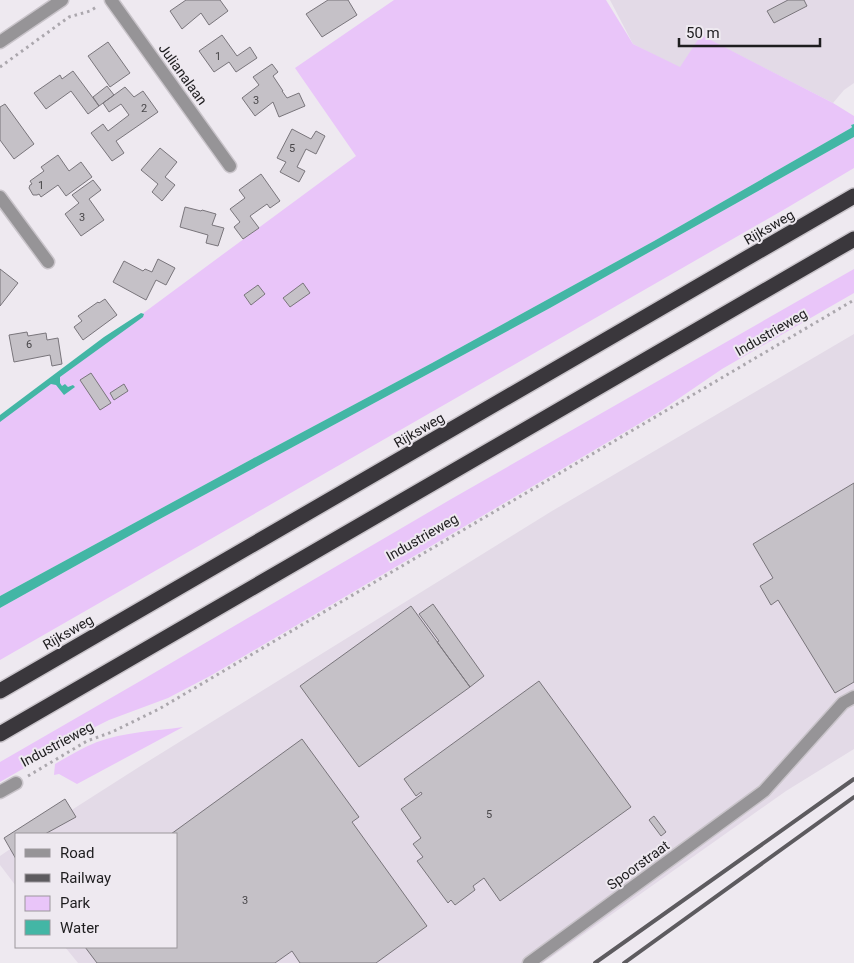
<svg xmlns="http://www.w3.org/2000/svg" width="854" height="963" viewBox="0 0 854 963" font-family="Roboto,sans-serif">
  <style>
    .built { fill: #e3dae7 }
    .green { fill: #e9c5f9 }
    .water { fill: #43b6a5 }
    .building { fill: #c5c1c7; stroke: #79757b }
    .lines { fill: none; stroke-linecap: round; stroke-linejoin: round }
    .minor-casing { stroke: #c9c4ca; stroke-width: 15 }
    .highway-casing { stroke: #c9c4ca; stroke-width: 18 }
    .path { stroke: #aba7ad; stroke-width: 3; stroke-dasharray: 2.5 4; stroke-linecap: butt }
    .minor { stroke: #969497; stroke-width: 12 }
    .highway { stroke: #3a373c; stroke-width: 15 }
    .rail { stroke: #5d5b5f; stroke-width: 4 }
    .labels { text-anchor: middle; stroke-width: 4; stroke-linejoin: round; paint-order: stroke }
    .number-label { font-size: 11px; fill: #484649 }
    .street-label { font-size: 14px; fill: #1e1d1f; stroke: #eee9f0 }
  </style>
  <rect width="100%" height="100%" fill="#eee9f0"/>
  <path class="built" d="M610,0H854V83L844,90L833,103L702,36L680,68L633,44Z
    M854,334V749L786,791L543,963H78L65,947H176V834H34L139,767L552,511Z
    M16,845V886L0,865V856Z"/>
  <path class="green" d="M394,0H606L633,44L680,67L701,35L833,103L854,116V124L851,125L852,127L851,128L654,241L432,363L252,459L0,596V419L356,156L295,68Z
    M854,137V168L785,209L0,660V608L158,520L550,308Z
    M854,269V293L722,369L659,412L210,676L168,698L109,720L97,726L0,782V762L142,680L453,498Z
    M183,727L77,784L59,774L54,775L55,764C69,756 82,748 97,742C124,732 155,731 183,727Z"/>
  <path class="water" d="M854,124V137L550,308L158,520L0,608V596L252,459L432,363L654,241L851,128L852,127L851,125Z
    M141,313L144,314L143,317L60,377V383L62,386L65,384L68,387L73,385L75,387L64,395L56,385L51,384L0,422V415L104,337Z"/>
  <path class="building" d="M186,0H220L228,11L209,25L201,13L182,29L170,11Z
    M328,0H348L357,15L322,37L306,14Z
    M788,0H804L807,6L774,23L767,11Z
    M222,35L237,56L250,47L257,58L236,72L229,62L214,72L199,51Z
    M108,42L130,73L110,87L88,56Z
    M272,64L278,72L273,76L283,91H282L287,98L299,93L305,106L279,117L273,102L255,116L242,98L259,85L253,77Z
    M73,71L99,106L88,114L71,91L46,109L34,93L60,75L62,79Z
    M107,86L114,95L99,106L93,97Z
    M125,87L134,97L143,91L158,112L116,141L124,153L112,161L91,133L103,124L108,131L129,115L121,104L109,112L103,103Z
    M5,104L34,144L14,159L0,140V107Z
    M292,129L311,139L316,131L325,136L316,154L306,149L297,167L305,171L299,182L280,172L286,162L277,158Z
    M160,148L177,162L165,177L175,185L162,201L152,192L158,184L141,170Z
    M58,155L69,171L81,162L92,177L66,196L58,185L41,197L39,194L37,195H33L29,188L30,185L32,184L30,181L44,171L41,167Z
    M261,174L280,201L270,208L267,204L250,216L259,228L243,239L234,227L240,222L230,209L245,198L239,190Z
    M93,180L101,190L89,199L104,220L81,236L65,214L79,203L72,195Z
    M185,207L201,211L202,210L216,214L212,225L224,228L218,246L206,243L208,235L180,227Z
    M158,259L175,268L166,285L156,280L146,300L113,282L124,261L143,271L145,269L152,272Z
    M0,269L18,283L0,306Z
    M303,283L310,293L290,307L283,298Z
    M258,285L265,294L251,305L244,295Z
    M105,299L117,315L83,340L74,327L82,321L78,316L98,302L99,303Z
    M27,332L28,336L46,333L47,340L58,338L62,364L52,366L50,355L14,362L9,335Z
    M91,373L111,403L100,410L80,380Z
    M124,384L128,391L114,400L110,393Z
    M854,483V682L835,693L778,600L771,605L760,586L773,578L753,544Z
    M433,604L484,676L470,687L437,642L439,641L419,614Z
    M411,606L470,687L359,767L300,686Z
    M539,681L631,807L500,901L484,878L473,886L475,890L455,905L451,900L448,903L417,861L423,857L413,844L421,838L401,809L422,794L421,792L416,796L404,779Z
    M302,739L359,817L352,822L427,926L376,963H300L292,951L275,963H97L85,947H176V834H171Z
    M65,799L76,817L45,834H16V859L4,838Z
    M654,816L666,832L661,836L649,820Z"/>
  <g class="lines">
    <defs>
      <path id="minor" d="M111,0L230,166
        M0,42L62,0
        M0,197L48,262
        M0,792L16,783
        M529,963L764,791L843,703L854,697"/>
      <path id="highway" d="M0,691L854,196
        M0,734L854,239"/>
    </defs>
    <use href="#minor" class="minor-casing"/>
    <use href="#highway" class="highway-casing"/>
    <path class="path" d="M0,67L69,17L90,11L98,6
      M28,776L87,741L112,732L159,709L854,300"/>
    <use href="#minor" class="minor"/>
    <use href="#highway" class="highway"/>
    <path class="rail" d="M595,963L854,779
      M624,963L854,797"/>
  </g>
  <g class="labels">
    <g class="number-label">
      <text x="218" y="60">1</text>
      <text x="256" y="104">3</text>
      <text x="144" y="112">2</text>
      <text x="292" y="152">5</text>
      <text x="41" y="189">1</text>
      <text x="82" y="221">3</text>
      <text x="29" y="348">6</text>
      <text x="489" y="818">5</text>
      <text x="245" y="904">3</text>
    </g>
    <g class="street-label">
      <text transform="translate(183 74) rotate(54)" y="5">Julianalaan</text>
      <text transform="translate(769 227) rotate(-30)" y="5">Rijksweg</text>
      <text transform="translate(771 332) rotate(-30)" y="5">Industrieweg</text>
      <text transform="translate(419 430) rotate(-30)" y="5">Rijksweg</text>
      <text transform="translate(422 537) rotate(-30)" y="5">Industrieweg</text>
      <text transform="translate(68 632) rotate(-30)" y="5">Rijksweg</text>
      <text transform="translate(57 744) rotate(-28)" y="5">Industrieweg</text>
      <text transform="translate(638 865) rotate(-36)" y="5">Spoorstraat</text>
    </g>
  </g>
  <rect x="15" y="833" width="162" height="115" fill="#eee9f0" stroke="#9b979c"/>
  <rect x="25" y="849" width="25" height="8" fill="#969497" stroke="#9b979c"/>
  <text x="60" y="858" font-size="15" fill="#1e1d1f">Road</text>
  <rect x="25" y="874" width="25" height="8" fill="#5d5b5f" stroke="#9b979c"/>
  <text x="60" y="883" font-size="15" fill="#1e1d1f">Railway</text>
  <rect x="25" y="896" width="25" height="15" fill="#e9c5f9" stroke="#9b979c"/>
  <text x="60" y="908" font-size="15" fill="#1e1d1f">Park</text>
  <rect x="25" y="920" width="25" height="15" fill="#43b6a5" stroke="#9b979c"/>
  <text x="60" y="933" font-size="15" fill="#1e1d1f">Water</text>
  <path d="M679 38v8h141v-8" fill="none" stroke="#1e1d1f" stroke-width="2.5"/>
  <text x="686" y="38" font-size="15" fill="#1e1d1f" stroke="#eee9f0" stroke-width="4" paint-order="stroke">50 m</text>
</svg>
